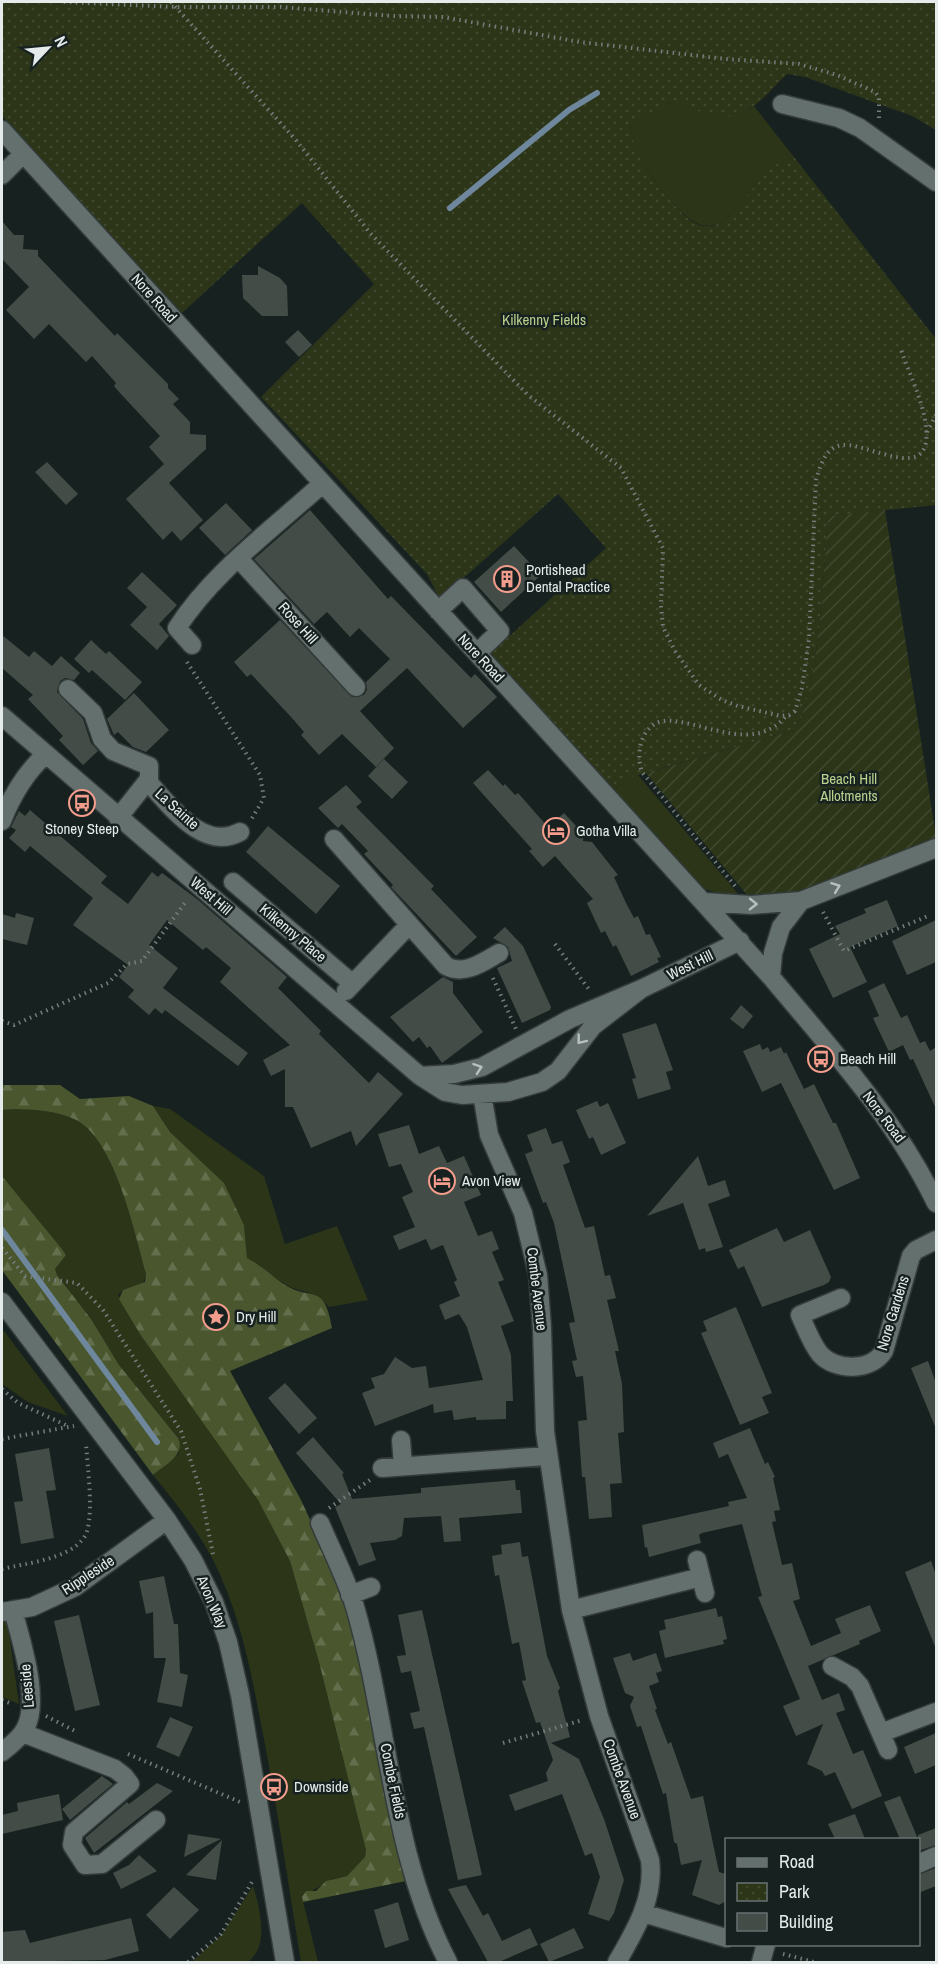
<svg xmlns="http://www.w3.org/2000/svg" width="938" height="1964" viewBox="0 0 938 1964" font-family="'Archivo Narrow',sans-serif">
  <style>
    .grass { fill: #2c3518 }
    .forest { fill: url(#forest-firs) }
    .park { fill: url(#park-dots) }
    .garden { fill: url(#garden-furrows) }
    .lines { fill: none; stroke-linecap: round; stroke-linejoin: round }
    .stream { stroke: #6e879c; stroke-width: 6 }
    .building { fill: #434c46 }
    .minor-casing { stroke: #343c3b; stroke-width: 21 }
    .path { stroke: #757e7d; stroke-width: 4; stroke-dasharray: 1.5 4.5; stroke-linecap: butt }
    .minor { stroke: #64706e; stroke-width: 18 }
    .oneway { stroke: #b7c0bf }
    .labels { text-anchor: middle; stroke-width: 5; stroke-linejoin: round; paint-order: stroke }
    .street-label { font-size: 15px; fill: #e4ebea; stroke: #172220 }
    .park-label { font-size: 15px; fill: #bad18e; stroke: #172220 }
    .poi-label { font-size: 15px; fill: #e4ebea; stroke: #172220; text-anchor: start }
  </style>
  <defs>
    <pattern id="forest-firs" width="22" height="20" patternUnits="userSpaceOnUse" patternTransform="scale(1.5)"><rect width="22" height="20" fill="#49562e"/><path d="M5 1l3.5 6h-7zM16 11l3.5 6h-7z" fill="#636e4c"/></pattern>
    <pattern id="park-dots" width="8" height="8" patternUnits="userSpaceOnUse" patternTransform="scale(1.5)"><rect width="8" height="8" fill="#2c3518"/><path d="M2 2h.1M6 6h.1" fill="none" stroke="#40492e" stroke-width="1.8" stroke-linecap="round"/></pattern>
    <pattern id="garden-furrows" width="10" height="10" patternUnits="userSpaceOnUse" patternTransform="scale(1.5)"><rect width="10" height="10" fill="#2c3518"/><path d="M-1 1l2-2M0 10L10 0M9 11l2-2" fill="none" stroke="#40492e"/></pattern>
  </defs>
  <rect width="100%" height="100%" fill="#172220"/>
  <path class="grass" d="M677,101L710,115L747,111L754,106L794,157C730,184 728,282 656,182C645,167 626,144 631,124C644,115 660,103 677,101Z
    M638,775L739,895L720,894L705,889L614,790L628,778Z
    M153,1106L170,1109L264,1176L285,1244L337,1226L368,1300L329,1307C312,1287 301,1295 283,1283C270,1275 261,1265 247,1258L244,1225L224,1183L170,1132Z
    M2,1110C23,1108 54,1110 74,1119C115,1137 135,1235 146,1274L143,1284L123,1290L118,1295L258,1500L290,1561L319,1662L366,1850L365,1857L347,1876L332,1879L302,1897L318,1962H301C289,1888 278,1813 264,1739C253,1683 244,1629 221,1577C205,1539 179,1507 153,1475L179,1453L178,1438L119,1365L91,1319L57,1275L55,1269L66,1255L62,1249L2,1176Z
    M2,1331H4L68,1416L28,1402L2,1384Z
    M2,1619H7L19,1704L2,1697Z
    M253,1886C260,1908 270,1948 247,1962H192L222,1934Z"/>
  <path class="forest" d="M2,1085H60L80,1099L129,1096L153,1106L170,1132L224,1183L244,1225L247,1258C261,1265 270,1274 282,1283C311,1303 324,1280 332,1328L230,1371L301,1500L345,1596L411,1880L303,1902L302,1897L306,1891H316L326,1881L347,1876L365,1857L366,1850L319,1662L290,1561L258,1500L140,1334L119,1299L123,1290L145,1282L146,1274C135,1235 115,1137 74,1119C54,1110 23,1108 2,1110Z
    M2,1176L62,1249L66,1255L55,1269L57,1275L91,1319L119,1365L178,1438C186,1455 165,1465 153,1475L2,1270Z"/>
  <path class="park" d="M2,2H936V130L912,116L805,77L787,74C760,100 743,128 701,112C691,108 681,101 670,102L635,121L630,127C633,154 651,176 667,196C717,262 732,205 770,170C776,163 786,160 794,157L936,339V505L828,516C824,561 819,700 794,730L628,778L614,790L490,654L606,548L558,494L440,599L427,574L261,397L374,284L302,203L182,313L2,116Z"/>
  <path class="garden" d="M885,510L936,837L809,888L793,893L747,895L646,773L794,730C819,700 824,561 828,516Z"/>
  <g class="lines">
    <path class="stream" d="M450,208L569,110L597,93
      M2,1230L157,1442"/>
  </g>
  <path class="building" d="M2,221L14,235H24L23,249L38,250V256L115,336L117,333L168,384V388L179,399L173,404L190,422V434L206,435V449L169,483L203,520L181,541L172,531L163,540L126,499L164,464L149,447L160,436L120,393L114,386L116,383L92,356L86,362L49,324L34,339L6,310L29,287L2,259Z
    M258,266L280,278L287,286L288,316H262L243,298L242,275H258Z
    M298,330L312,345L299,357L285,342Z
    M47,462L78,494L66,505L35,472Z
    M226,503L252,530L225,555L199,528Z
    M310,510L388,599L391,596L471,678L475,674L497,697L463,728L407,668L360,711L394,748L376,767L342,734L319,755L301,735L304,732L292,718L251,674L247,677L234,662L280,620L352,697L364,695L367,690L366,682L390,659L359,628L350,637L327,612L314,624L254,559Z
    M514,546L541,575L501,612L474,582Z
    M142,572L177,605L159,624L169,636L157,650L130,625L147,607L127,588Z
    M2,635L29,657L34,651L52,666L61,656L80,673L74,680L65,678L60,681L57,692L83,719L91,743L98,751L83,765L59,740L63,736L28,699L33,695L2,668Z
    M91,640L106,654L109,651L142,682L125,700L92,670L89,673L74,659Z
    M134,693L169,730L146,752L133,747L118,732L114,735L107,719Z
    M384,759L408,782L392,799L368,776Z
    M488,770L503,786L505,784L515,795L518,793L548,827L564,813L577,827L584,828L583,841L592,842L618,875L614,877L626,903L634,918L638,916L646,935L650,934L661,957L657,958L659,962L631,976L616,945L613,947L605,931L601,933L587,903L593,899L555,856L543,867L529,851L532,849L473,783Z
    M346,785L362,802L356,807L434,886L431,889L477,937L456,956L391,887L393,885L364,854L368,851L342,824L338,828L318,808Z
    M30,810L107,876L101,883L128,904L152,872L158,877L162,873L197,899L287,977L278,988L321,1031L319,1034L369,1083L378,1072L403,1094L356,1146L351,1131L311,1148L293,1107H285V1069L271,1076L263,1060L290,1045L220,982L231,968L206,947L203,950L167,920L149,945L178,968L163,988L248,1053L238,1066L165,1010L162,1014L155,1008L149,1015L128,997L134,990L119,977L128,965L73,925L93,898L30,846L25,852L9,838L16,830L11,827L19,811L25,816Z
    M268,826L340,886L316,914L246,852Z
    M887,900L898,926L850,947L867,982L833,998L809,949L840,934L835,926L866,913L864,909Z
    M16,913L34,918L27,945L2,939V914L15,918Z
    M936,920V962L907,975L892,941Z
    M505,927L523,946L551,1007L550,1010L522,1023L497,968L512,961L508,947L493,938Z
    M443,977L453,982V993L483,1032L442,1063L430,1046L427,1048L419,1037L413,1042L390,1017Z
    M884,983L901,1018L907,1015L920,1043L925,1041L930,1051L936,1047V1109L913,1059L910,1060L903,1045L889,1052L873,1018L879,1016L868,991Z
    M741,1005L753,1016L743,1029L730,1019Z
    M656,1023L673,1070L666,1072L671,1089L638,1099L632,1079L636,1078L622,1034Z
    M760,1044L762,1050L768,1047L770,1052L781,1047L784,1054L786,1052L804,1089L814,1084L833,1123H836L860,1178L834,1190L781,1083L762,1092L743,1051Z
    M597,1101L600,1107L608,1103L626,1143L601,1155L593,1137L589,1139L576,1110Z
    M409,1125L419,1154L439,1146L447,1163L464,1156L481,1195L464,1202L478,1236L492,1231L499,1249L492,1252L504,1280L498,1282L514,1321L501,1326L511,1355L513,1401H506V1419L476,1420V1417L454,1420L452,1410L434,1413L433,1404L375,1426L362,1393L375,1388L371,1378L384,1374L395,1357L412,1368L426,1366L429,1388L483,1380L467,1327L459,1314L445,1320L439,1305L460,1296L454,1282L457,1280L443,1245L431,1250L426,1239L399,1250L393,1236L415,1227L402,1197L413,1192L401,1164L389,1167L378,1134Z
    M546,1128L552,1144L562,1141L570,1162L563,1165L585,1228L594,1226L605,1276L610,1275L616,1298L607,1300L619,1351H615L622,1384L624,1432L618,1433L622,1483L610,1484L612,1517L589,1519L585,1477H582L578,1421L587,1420L583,1376L576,1377L572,1361L577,1360L569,1323L575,1322L554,1223L546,1202L543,1203L525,1154L533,1151L527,1135Z
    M698,1156L708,1186L725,1180L730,1196L708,1204L723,1247L706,1252L705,1248L699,1250L683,1203L647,1216Z
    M777,1228L784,1242L810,1230L831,1277L829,1282L824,1285L762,1307L744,1266L738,1269L729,1250Z
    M736,1307L772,1393L762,1397L769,1413L740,1425L701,1333L707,1331L703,1321Z
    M928,1361L936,1383V1429L911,1368Z
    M285,1383L317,1418L299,1434L268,1398Z
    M750,1428L765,1464L768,1462L775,1477L773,1478L780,1510L774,1511L776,1521L772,1522L782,1565L792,1563L800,1599L793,1601L811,1646L841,1633L835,1619L870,1605L881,1631L859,1641L860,1644L808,1666L822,1700L839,1693L845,1710L836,1713L853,1754L863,1750L882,1796L852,1809L835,1772L825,1776L822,1771L807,1764L823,1724L796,1736L783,1706L800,1699L758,1597L762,1596L742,1524L702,1533L699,1535L701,1543L649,1557L647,1547L645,1548L642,1525L729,1506L728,1502L747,1498L728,1454L719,1458L713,1443Z
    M313,1437L344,1473L342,1474L352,1499L421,1493V1488L515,1480L516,1490H520L522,1513L459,1518L461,1541L444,1542L441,1516L404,1518L402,1536L395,1540L370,1543L376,1560L359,1566L335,1507L341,1504L296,1453Z
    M49,1448L56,1490L46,1491L54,1538L21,1544L14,1502L23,1501L15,1454Z
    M520,1542L522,1557L528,1556L547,1656L560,1688L558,1691L570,1737L551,1743L579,1759L604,1819L624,1880L614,1913L609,1921L588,1914L600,1877L592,1853L585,1856L562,1794L515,1811L509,1795L548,1781L546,1773L553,1760L540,1722L536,1723L522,1681L526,1680L519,1642L512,1644L499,1575L495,1576L492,1556L502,1554L501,1545Z
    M931,1561L936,1575V1649L905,1572Z
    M164,1576L174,1624H178L180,1673L188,1675L182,1707L157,1702L166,1658H154L153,1612L146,1614L139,1581Z
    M716,1608L718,1617L722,1616L727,1639L723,1640L724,1644L665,1658L659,1631L666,1629L664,1620Z
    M422,1610L482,1875L458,1880L424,1727L414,1729L410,1713L420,1711L411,1671L401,1673L397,1656L406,1655L398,1615Z
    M79,1615L100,1705L75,1711L54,1621Z
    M630,1653L633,1661L656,1653L662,1671L656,1673L659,1682L649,1686L657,1709L655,1710L668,1744L671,1742L691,1799L703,1796L719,1872L726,1874V1901L719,1905L692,1895L702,1860L681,1865L677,1844L674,1842L666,1793L663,1794L641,1726L637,1727L630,1706L634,1697L625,1693L613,1658Z
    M170,1717L193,1727L179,1757L156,1747Z
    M936,1733V1765L915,1774L904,1747Z
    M102,1776L113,1784L70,1820L62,1809Z
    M157,1783L173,1791L94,1853L85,1838L127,1802L129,1804Z
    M59,1794L63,1820L2,1834V1815L18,1811L17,1803Z
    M900,1796L918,1839V1835L936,1828V1845L918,1851V1839H900L884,1802Z
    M855,1814L865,1839H835L828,1824Z
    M188,1834L221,1839L184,1857Z
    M222,1840L216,1880L186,1875Z
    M139,1855L157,1871L121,1889L113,1873L129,1865Z
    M936,1868V1886L918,1893V1875Z
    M466,1885L483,1916L488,1913L502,1941L530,1928L538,1945L499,1962H488L448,1889Z
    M174,1887L199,1910L170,1939L146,1915Z
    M398,1902L409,1940L385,1948L374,1910Z
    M131,1918L139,1951L105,1960L2,1962V1932L25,1930L30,1943Z
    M574,1928L584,1948L549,1962L540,1944Z"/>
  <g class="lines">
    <defs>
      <path id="minor" d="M782,104L839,118L860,128L936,182
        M2,130L771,977C831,1049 895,1118 936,1203
        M2,175L23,154
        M239,559L356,687
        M438,611L463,588L500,631L477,653
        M192,645L177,628C213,572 273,529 322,484
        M68,689L93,713L102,739L113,751L149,766V779L118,818
        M2,716L335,1003L420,1076L445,1092L462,1095L508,1092L542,1082L558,1071L593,1026L641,989
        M148,782C171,806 203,852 240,832
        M2,821C12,795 25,773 46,754
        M334,839L446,966C464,976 483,962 499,953
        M233,882L353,984
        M704,902L751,905L801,901
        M771,977L773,953L781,927L801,901L936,848
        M346,991L408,926
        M420,1076L454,1074L482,1067L570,1019L641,989L740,941
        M482,1094L489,1135L523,1213L538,1275L542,1328L545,1431L571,1610L599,1716L650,1860C655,1898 635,1931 617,1962
        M841,1298L800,1315C806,1328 811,1343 820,1354C835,1371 871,1372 884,1351L911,1256L916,1250L936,1240
        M2,1302L167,1520L193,1560L214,1602L228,1642L240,1695L285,1962
        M401,1440L403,1466
        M382,1468L547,1456
        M320,1523C332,1551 346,1578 355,1607C389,1724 391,1853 448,1962
        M697,1560L705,1593
        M350,1595L371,1587
        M571,1610L701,1577
        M2,1612L32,1607L75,1587L167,1520
        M832,1666L852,1677L860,1686L888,1750
        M23,1733L115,1769L124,1776L130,1784L74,1832L72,1845L85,1865L102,1864L156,1820
        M881,1733L936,1712
        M2,1752C10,1746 20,1738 25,1729C41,1700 21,1641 13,1610
        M918,1864L936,1856
        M643,1913L726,1938
        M761,1962L766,1944"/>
    </defs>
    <use href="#minor" class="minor-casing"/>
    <path class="path" d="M64,2L175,7H280L393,16L443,17L580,42L726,59L799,64L837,75L875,92L879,97V118
      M171,2L295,139L370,233L528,395L621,468L663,548L661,606L663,627L675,651L699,685L722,700L738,706L781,716L789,715L795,711L802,688L809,639L816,480C820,467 824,451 838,446C863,437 938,493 925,420C921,397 909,373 901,350
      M927,432L936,415
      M187,662L260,775L264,798L251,820
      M735,886L642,772C634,749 644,717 673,721C710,725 756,752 786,716
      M823,912L844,951L928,916
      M555,944L591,992
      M493,978L516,1029
      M2,1021L14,1025L108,983L127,964L142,961L187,900
      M2,1248L25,1276L77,1283L103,1310L181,1431L200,1489L213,1554
      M2,1389L18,1403L68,1426
      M2,1439L74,1426
      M329,1508L370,1480
      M2,1569C26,1563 66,1560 83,1539C96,1524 87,1464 86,1443
      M2,1700L12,1704
      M46,1716L77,1732
      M503,1743L583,1720
      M128,1754L240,1802
      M783,1954L814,1962
      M188,1962L221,1934L252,1882"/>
    <use href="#minor" class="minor"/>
  </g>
  <defs><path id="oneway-chevron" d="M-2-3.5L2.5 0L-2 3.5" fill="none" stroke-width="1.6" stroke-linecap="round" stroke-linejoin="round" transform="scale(1.5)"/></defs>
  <g class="oneway">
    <use href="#oneway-chevron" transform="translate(836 887) rotate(-21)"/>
    <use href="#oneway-chevron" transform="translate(753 904) rotate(1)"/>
    <use href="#oneway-chevron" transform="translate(581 1040) rotate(128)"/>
    <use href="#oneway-chevron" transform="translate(478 1068) rotate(-19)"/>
  </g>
  <defs>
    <symbol id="building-ring" viewBox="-11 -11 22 22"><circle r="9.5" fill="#172220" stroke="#f49d8d" stroke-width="1.5"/><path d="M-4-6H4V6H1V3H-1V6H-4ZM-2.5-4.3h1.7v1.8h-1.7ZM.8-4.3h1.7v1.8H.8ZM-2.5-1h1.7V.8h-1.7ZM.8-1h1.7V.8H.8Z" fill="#f49d8d"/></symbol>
    <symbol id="bus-ring" viewBox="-11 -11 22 22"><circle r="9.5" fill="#172220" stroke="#f49d8d" stroke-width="1.5"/><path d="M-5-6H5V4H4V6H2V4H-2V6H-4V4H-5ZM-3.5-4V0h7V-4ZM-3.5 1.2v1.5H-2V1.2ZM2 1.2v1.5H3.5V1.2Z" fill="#f49d8d"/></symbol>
    <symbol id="hotel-ring" viewBox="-11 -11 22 22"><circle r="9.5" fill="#172220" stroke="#f49d8d" stroke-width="1.5"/><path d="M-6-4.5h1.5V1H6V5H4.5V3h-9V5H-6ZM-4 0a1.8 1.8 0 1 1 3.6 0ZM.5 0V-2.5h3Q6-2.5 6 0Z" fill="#f49d8d"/></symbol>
    <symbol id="sight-ring" viewBox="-11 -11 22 22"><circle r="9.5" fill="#172220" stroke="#f49d8d" stroke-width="1.5"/><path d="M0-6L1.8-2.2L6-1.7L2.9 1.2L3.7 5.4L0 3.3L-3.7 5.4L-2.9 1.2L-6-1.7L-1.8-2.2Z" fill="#f49d8d"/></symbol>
  </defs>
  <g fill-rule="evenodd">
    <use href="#building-ring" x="492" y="564" width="30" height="30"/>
    <use href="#bus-ring" x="67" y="788" width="30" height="30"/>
    <use href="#hotel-ring" x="541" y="816" width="30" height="30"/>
    <use href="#bus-ring" x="806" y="1044" width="30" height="30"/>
    <use href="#hotel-ring" x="427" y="1166" width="30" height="30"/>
    <use href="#sight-ring" x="201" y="1302" width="30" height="30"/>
    <use href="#bus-ring" x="259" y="1772" width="30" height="30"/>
  </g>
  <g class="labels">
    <g class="street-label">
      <text transform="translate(154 298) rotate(48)" y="5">Nore Road</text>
      <text transform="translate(298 623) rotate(48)" y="5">Rose Hill</text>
      <text transform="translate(481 658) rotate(47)" y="5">Nore Road</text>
      <text transform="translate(177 809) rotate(42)" y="5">La Sainte</text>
      <text transform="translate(211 896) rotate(41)" y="5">West Hill</text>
      <text transform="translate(293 933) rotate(40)" y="5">Kilkenny Place</text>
      <text transform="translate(690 965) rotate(-26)" y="5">West Hill</text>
      <text transform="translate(884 1117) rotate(53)" y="5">Nore Road</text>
      <text transform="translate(537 1289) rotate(83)" y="5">Combe Avenue</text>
      <text transform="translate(893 1313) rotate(-73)" y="5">Nore Gardens</text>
      <text transform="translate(88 1575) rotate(-33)" y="5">Rippleside</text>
      <text transform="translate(212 1602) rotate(67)" y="5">Avon Way</text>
      <text transform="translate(27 1686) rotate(-95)" y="5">Leeside</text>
      <text transform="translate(622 1779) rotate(70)" y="5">Combe Avenue</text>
      <text transform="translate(393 1781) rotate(78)" y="5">Combe Fields</text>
    </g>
    <g class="park-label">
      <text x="544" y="325">Kilkenny Fields</text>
      <text x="849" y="784">Beach Hill<tspan x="849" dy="17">Allotments</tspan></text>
    </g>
    <g class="poi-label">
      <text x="526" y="575">Portishead<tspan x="526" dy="17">Dental Practice</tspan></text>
      <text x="82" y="834" text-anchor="middle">Stoney Steep</text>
      <text x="576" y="836">Gotha Villa</text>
      <text x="840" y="1064">Beach Hill</text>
      <text x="462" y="1186">Avon View</text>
      <text x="236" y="1322">Dry Hill</text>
      <text x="294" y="1792">Downside</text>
    </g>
  </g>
  <rect width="938" height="1964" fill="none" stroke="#e4ebea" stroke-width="6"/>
  <rect x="725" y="1838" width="195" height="108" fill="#172220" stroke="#697271" stroke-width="1.5"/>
  <rect x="737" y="1858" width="30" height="9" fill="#64706e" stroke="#697271" stroke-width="1.5"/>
  <text x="779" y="1868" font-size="18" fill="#e4ebea">Road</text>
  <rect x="737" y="1883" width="30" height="18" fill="url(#park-dots)" stroke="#697271" stroke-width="1.5"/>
  <text x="779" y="1898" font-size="18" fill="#e4ebea">Park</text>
  <rect x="737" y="1913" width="30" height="18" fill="#434c46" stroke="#697271" stroke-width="1.5"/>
  <text x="779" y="1928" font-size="18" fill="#e4ebea">Building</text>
  <g transform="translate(48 48) rotate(64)" stroke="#172220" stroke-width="4.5" paint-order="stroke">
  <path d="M0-4.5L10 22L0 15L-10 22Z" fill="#e4ebea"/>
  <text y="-9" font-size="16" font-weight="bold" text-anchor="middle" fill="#e4ebea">N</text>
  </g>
</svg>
